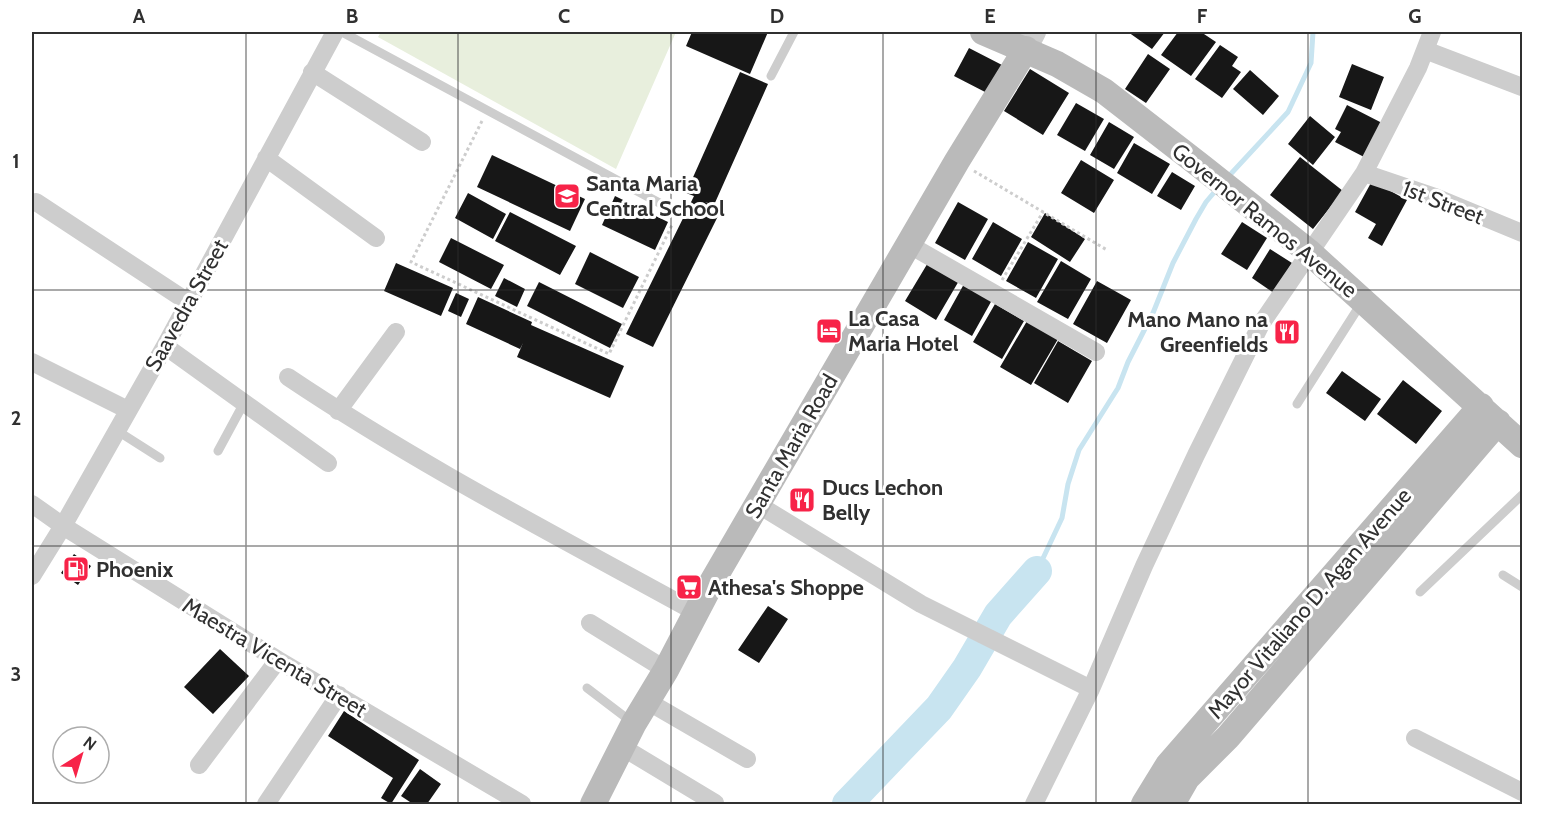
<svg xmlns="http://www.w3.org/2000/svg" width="1554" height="836" viewBox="0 0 1554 836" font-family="Cabin,sans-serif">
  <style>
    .green { fill: #e8efdd }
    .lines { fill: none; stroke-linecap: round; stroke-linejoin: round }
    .stream { stroke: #c8e4f0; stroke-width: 5 }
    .river { stroke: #c8e4f0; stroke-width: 30 }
    .building { fill: #171717 }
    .path { stroke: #cdcdcd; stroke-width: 3; stroke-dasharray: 3 3; stroke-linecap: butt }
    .service { stroke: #cdcdcd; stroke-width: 9 }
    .minor { stroke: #cdcdcd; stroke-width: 18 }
    .tertiary { stroke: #cdcdcd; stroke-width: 22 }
    .secondary { stroke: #bababa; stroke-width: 26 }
    .grid { fill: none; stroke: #303030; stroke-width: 1.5; stroke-opacity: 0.55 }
    .labels { text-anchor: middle; stroke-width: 6; stroke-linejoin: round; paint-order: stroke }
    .poi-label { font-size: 22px; font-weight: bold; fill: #303030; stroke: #fff; text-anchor: start }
    .street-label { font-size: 22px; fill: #303030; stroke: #fff }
    .neatline { fill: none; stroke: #303030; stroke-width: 2 }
    .grid-label { font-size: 20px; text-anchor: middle; font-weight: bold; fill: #303030 }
  </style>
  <rect width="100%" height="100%" fill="#fff"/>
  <path class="green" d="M381,32H676L616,169L378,37Z"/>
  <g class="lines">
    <path class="stream" d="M1227,178L1288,112L1311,63L1313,32
      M1037,571L1062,518L1068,484L1079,450L1118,388L1128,362L1153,313L1173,263L1196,219L1206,202L1217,189"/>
    <path class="river" d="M847,804L939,708L967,668L998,615L1037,571"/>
  </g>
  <path class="building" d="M692,32H768L750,74L686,46Z
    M1128,32H1165L1152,49Z
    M1178,32H1201L1216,42L1191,76L1161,55Z
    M1220,45L1238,57L1232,66L1241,72L1222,98L1195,79Z
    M969,48L1002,65L987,93L954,76Z
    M1148,54L1170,69L1146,103L1125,89Z
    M1352,64L1384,77L1371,110L1339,97Z
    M1030,69L1069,93L1043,135L1004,111Z
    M1250,70L1279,96L1263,115L1233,89Z
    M740,72L768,84L714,205L705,202L721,210L653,347L626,334L694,196L686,193Z
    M1076,103L1104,119L1085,151L1057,135Z
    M1347,105L1384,124L1366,158L1335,142L1341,132L1335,129Z
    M1310,116L1335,137L1313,165L1288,144Z
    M1109,122L1134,137L1114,169L1090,155Z
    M1134,143L1170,164L1152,194L1117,173Z
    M492,155L585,199L570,231L477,187Z
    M1300,157L1343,191L1313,229L1270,195Z
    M1081,160L1114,180L1094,213L1061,193Z
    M1172,172L1195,186L1181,210L1157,196Z
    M1372,181L1407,200L1382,246L1368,238L1376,224L1355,212Z
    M468,193L506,214L493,239L455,218Z
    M615,196L668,222L655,250L602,225Z
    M958,202L988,219L965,260L935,243Z
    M510,212L576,246L560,275L495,241Z
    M1045,213L1085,239L1070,262L1031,237Z
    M993,222L1022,239L1001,276L972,259Z
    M1242,222L1267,238L1247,270L1221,254Z
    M451,238L504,265L491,289L439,262Z
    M1028,242L1058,259L1036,298L1006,281Z
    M1270,249L1292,263L1274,293L1252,278Z
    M590,252L639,277L623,308L575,284Z
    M929,261L960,279L936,320L905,301Z
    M1061,261L1091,279L1068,319L1037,302Z
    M396,263L453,288L441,316L384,291Z
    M504,278L525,289L517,307L495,296Z
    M1097,281L1131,300L1107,343L1073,324Z
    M539,282L622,324L610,348L527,306Z
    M964,284L992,300L972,336L944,320Z
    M456,293L469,299L461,317L448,311Z
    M478,297L532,322L531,325L624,366L610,398L517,357L523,343L520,349L466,324Z
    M995,304L1024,321L1002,359L973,342Z
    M1027,321L1058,339L1031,385L1000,367Z
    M1058,341L1092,361L1068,403L1034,383Z
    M1342,371L1381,399L1365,421L1326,393Z
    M1403,380L1442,411L1416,444L1377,414Z
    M74,554L91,566L78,585L61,573Z
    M768,606L788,619L759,663L738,650Z
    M220,649L249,676L213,714L184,687Z
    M344,711L419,760L391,804L381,798L393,778L328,736Z
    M420,769L441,784L427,804H413L401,796Z"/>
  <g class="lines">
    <path class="path" d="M482,121L411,262L609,354L673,223
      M974,171L1107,250
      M1002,280L1043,212"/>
    <path class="service" d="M342,32L678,213
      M771,76L794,32
      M1297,404L1362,302
      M116,430L160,458
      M218,451L245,401
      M1503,575L1522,587
      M1420,592L1522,495
      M587,688L633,723"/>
    <path class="minor" d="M1425,50L1522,87
      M312,72L422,142
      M266,158L376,238
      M1364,173L1435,197L1522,233
      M36,202L188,302
      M908,244L1096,352
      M165,346L328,463
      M32,362L128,410
      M288,377C419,465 559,537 697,613
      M338,411L396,332
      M32,504L63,526L278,660L522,804
      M757,504L921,604L1091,689
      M32,576L63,526L165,346L335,32
      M590,623L666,670
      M647,701L747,759
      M1415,738L1522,792
      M622,747L715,803
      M199,765L278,660
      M266,804L339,695
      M1034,804L1091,689L1144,566L1196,455L1261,324L1364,173L1418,68L1432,32"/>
    <path class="tertiary" d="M1026,49L1035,32"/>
    <path class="secondary" d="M983,32L1057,64L1104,91L1202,167L1309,252L1522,445
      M593,804L634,723L666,670L712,582L957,161L1026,49
      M1144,804L1168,765L1481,406
      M1172,804L1187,778L1228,737L1498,422"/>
  </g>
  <path class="grid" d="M246,32V804M458,32V804M671,32V804M883,32V804M1096,32V804M1308,32V804M32,290H1522M32,546H1522"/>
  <defs>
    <symbol id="school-square" viewBox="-11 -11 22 22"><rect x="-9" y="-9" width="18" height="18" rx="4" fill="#f72348" stroke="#fff"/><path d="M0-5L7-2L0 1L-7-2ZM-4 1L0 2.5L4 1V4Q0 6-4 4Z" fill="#fff"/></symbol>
    <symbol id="hotel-square" viewBox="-11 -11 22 22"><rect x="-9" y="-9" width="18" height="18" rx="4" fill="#f72348" stroke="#fff"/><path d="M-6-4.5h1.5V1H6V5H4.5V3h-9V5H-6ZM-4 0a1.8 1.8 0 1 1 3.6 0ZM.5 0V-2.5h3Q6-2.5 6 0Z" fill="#fff"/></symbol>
    <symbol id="restaurant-square" viewBox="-11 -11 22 22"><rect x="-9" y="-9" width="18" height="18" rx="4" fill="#f72348" stroke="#fff"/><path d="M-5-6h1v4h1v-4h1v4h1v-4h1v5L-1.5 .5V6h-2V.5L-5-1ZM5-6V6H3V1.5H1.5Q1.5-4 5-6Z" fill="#fff"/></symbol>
    <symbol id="fuel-square" viewBox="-11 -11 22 22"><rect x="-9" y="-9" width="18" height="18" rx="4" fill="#f72348" stroke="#fff"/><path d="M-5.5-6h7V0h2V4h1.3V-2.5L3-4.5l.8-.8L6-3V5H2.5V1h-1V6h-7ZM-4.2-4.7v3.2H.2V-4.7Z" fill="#fff"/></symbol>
    <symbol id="supermarket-square" viewBox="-11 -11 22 22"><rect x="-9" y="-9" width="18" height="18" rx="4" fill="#f72348" stroke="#fff"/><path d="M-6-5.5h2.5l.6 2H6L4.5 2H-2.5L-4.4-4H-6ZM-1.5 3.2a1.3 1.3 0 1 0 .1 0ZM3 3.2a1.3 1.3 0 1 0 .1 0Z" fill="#fff"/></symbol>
  </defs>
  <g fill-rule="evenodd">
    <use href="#school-square" x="552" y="181" width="30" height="30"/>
    <use href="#hotel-square" x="814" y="316" width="30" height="30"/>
    <use href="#restaurant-square" x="1272" y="317" width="30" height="30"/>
    <use href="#restaurant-square" x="787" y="485" width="30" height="30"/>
    <use href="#fuel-square" x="61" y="554" width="30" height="30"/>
    <use href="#supermarket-square" x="674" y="572" width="30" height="30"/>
  </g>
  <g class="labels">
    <g class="poi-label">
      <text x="586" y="191">Santa Maria<tspan x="586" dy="25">Central School</tspan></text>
      <text x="848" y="326">La Casa<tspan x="848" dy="25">Maria Hotel</tspan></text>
      <text x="1268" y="327" text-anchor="end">Mano Mano na<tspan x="1268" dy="25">Greenfields</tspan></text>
      <text x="822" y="495">Ducs Lechon<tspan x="822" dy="25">Belly</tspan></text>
      <text x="96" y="577">Phoenix</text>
      <text x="708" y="595">Athesa's Shoppe</text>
    </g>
    <g class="street-label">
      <text transform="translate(1443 202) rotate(21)" y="8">1st Street</text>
      <text transform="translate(1265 220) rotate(39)" y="8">Governor Ramos Avenue</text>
      <text transform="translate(186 305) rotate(-61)" y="8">Saavedra Street</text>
      <text transform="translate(791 446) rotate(-60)" y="8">Santa Maria Road</text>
      <text transform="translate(1309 603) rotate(-49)" y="8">Mayor Vitaliano D. Agan Avenue</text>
      <text transform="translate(275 657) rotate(31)" y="8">Maestra Vicenta Street</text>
    </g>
  </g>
  <rect width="1554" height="836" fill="none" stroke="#ffffff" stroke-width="66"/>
  <g transform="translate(81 755) rotate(37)"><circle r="28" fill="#ffffff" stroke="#acacac" stroke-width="1.5"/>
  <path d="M0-4.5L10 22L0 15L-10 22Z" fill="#f72348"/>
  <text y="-9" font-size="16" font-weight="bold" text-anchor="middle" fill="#303030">N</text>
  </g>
  <rect x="33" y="33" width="1488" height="770" class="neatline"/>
  <g class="grid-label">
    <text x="139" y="23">A</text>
    <text x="352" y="23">B</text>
    <text x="564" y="23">C</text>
    <text x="777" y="23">D</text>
    <text x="990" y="23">E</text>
    <text x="1202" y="23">F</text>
    <text x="1415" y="23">G</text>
    <text x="16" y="168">1</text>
    <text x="16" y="425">2</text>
    <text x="16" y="681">3</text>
  </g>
</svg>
